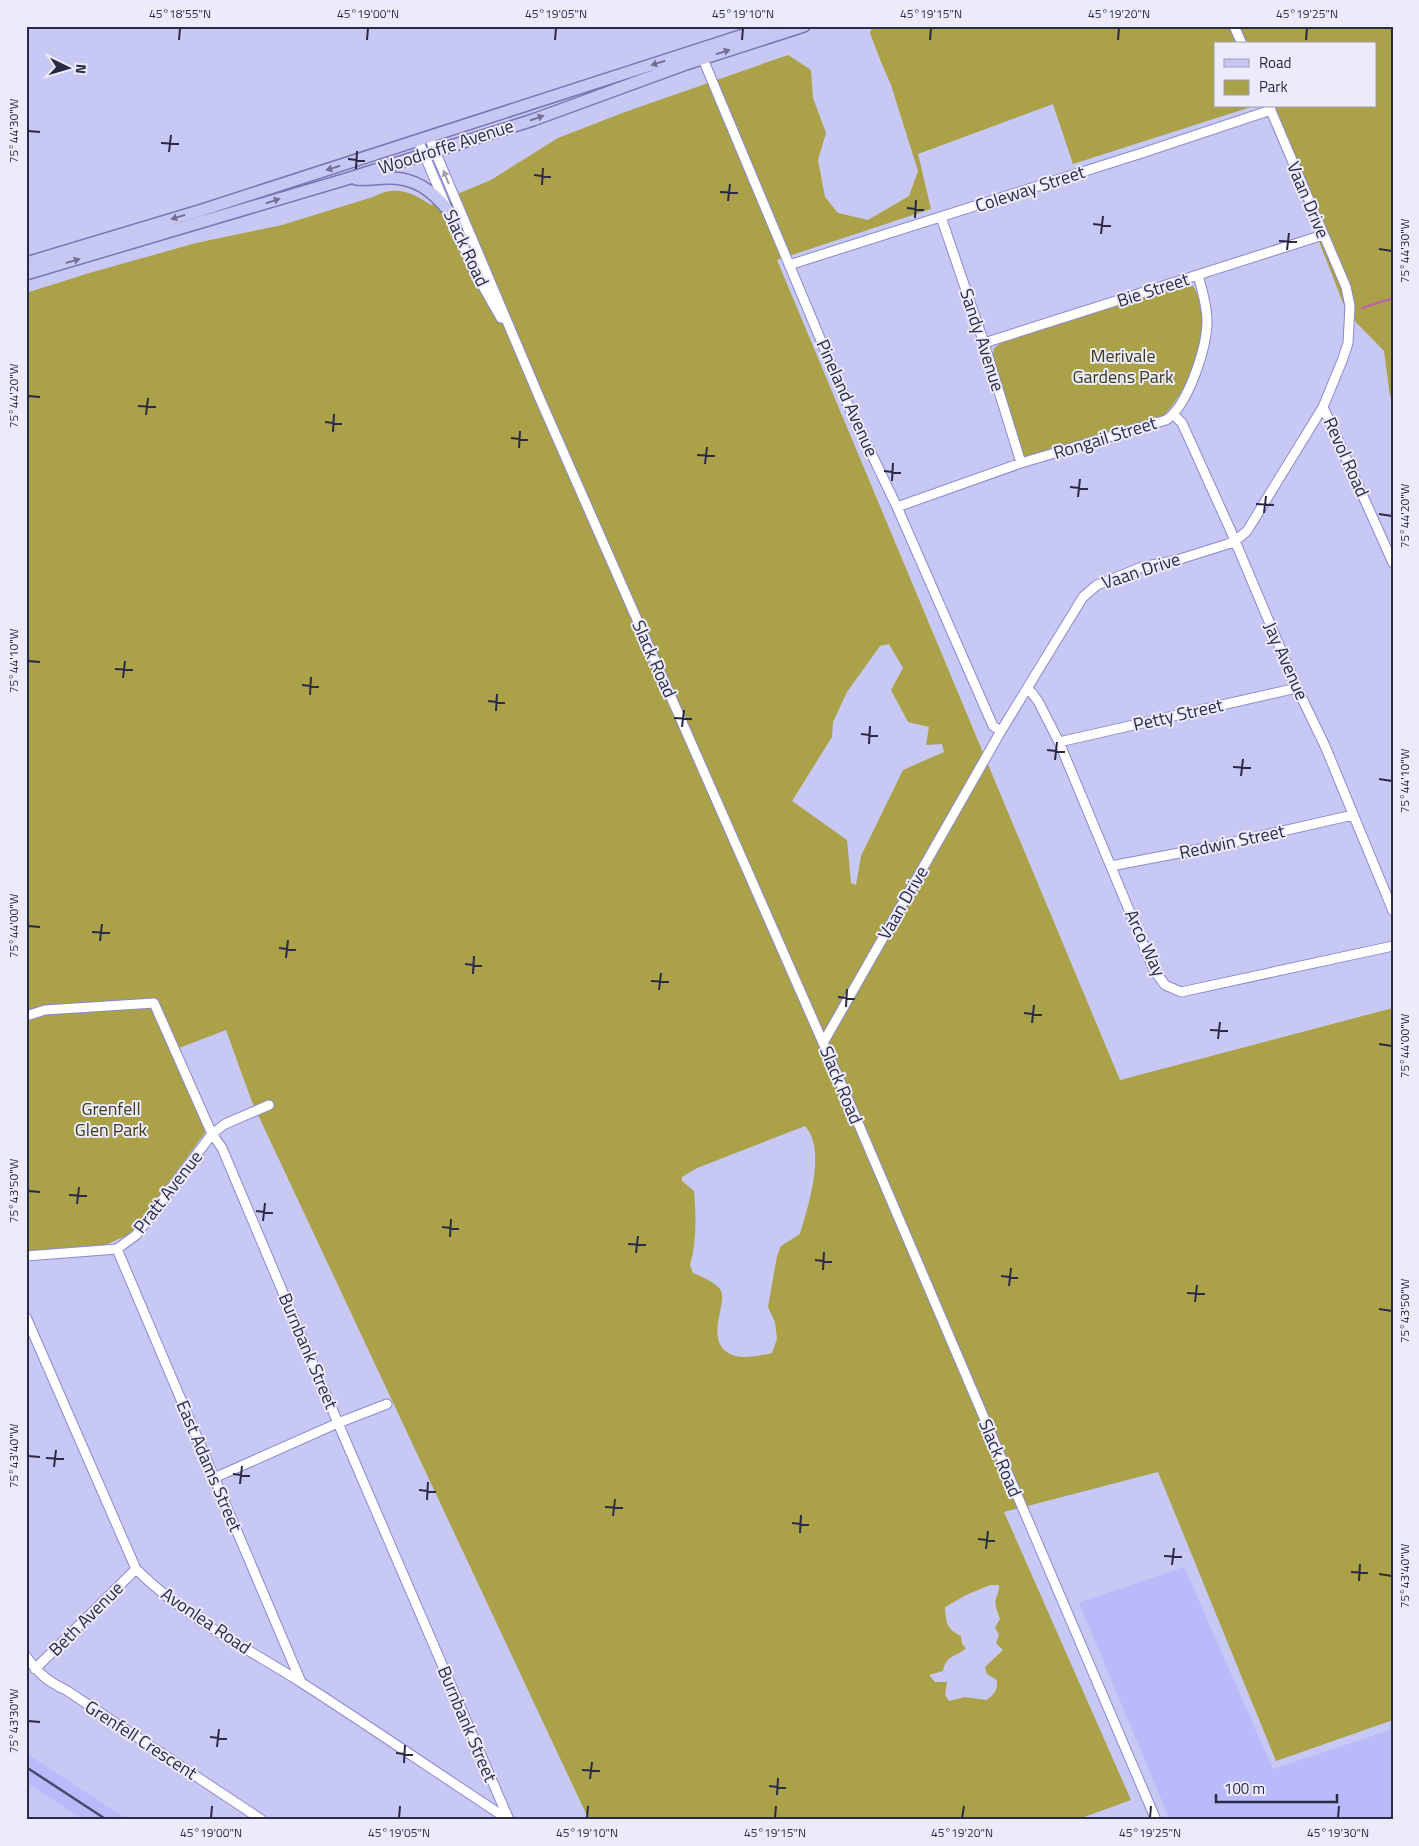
<svg xmlns="http://www.w3.org/2000/svg" width="1419" height="1846" viewBox="0 0 1419 1846" font-family="'Titillium Web',sans-serif">
  <style>
    .built { fill: #babafa }
    .green { fill: #aaa148; fill-rule: evenodd }
    .lines { fill: none; stroke-linecap: round; stroke-linejoin: round }
    .stream { stroke: #b86b9a; stroke-width: 2.5 }
    .minor-casing { stroke: #8b8acf; stroke-width: 11 }
    .major-casing { stroke: #7877b3; stroke-width: 14 }
    .minor { stroke: #fff; stroke-width: 9 }
    .major { stroke: #c7c7f4; stroke-width: 11 }
    .rail { stroke: #494968; stroke-width: 2.5 }
    .oneway { fill: #717194 }
    .oneway2 { fill: #9f9fac }
    .ticks { fill: none; stroke: #2a2a46; stroke-width: 2 }
    .labels { text-anchor: middle; stroke-width: 4; stroke-linejoin: round; paint-order: stroke }
    .street-label { font-size: 18px; fill: #2a2a46; stroke: #ebebfb }
    .park-label { font-size: 18px; fill: #3f3b14; stroke: #ebebfb }
    .neatline { fill: none; stroke: #2a2a46; stroke-width: 2 }
    .ticks-label { font-size: 12px; text-anchor: middle; fill: #2a2a46 }
  </style>
  <rect width="100%" height="100%" fill="#c7c8f4"/>
  <path class="built" d="M1184,1567L1273,1769L1393,1729V1820H1170L1079,1603Z
    M26,1753L128,1820H84L26,1782Z"/>
  <path class="green" d="M873,26H890L895,29L905,26H1393V402L1390,396L1384,351L1347,313L1266,106H1375V44H1215V106H1254L1073,164L1053,104L918,154L931,209L777,260L1120,1080L1393,1008V1720L1276,1761L1158,1472L1004,1512L1131,1800L1076,1820H589L252,1102L226,1030L179,1048L153,1013L207,1130L132,1233L101,1247L26,1253V293L86,274L196,243L282,225L373,197C396,185 411,192 431,205L491,180L558,138L625,112L788,55L811,70L813,98L826,133L818,160L825,197L838,213L868,220L909,196L918,171L891,85L881,62L870,33ZM889,644L903,668L891,690L908,722L929,727L926,745L942,744L944,752L903,770L861,856L856,885L851,883L847,840L792,801L832,737L833,722L847,692L880,646ZM805,1126C827,1149 808,1207 800,1234L781,1246L777,1256L768,1307L775,1322L777,1339L772,1353C756,1357 731,1362 721,1346C710,1327 728,1301 720,1289C713,1281 702,1277 693,1273L690,1265C697,1241 696,1216 694,1191L682,1181V1177L697,1168ZM990,1585H999C999,1591 998,1593 996,1598C994,1605 998,1613 1000,1619L995,1627L999,1635L996,1643L1003,1650L985,1667L987,1674L997,1680C998,1690 994,1695 986,1700L965,1697L949,1701L945,1695L947,1682H935L929,1675L943,1671C947,1653 956,1658 966,1648L962,1644L961,1636C946,1629 946,1622 945,1607L966,1595Z
    M1184,285L1193,286C1217,322 1191,389 1163,416L1031,456H1025L1021,452L992,359L994,348L1002,342Z"/>
  <g class="lines">
    <path class="stream" d="M1362,308L1393,298"/>
    <defs>
      <path id="minor" d="M1234,26L1242,44
        M703,59L848,405L897,507L993,726L1001,731
        M429,137L540,399L853,1111L1156,1820
        M418,140L472,267L501,318
        M941,217L984,343L1021,463
        M789,265L1142,153L1271,110
        M984,343L1323,235
        M1323,407L1393,563
        M1174,415L1182,423L1230,529L1297,688L1325,746L1393,911
        M897,507L1021,463L1166,420C1188,406 1207,347 1207,321C1207,306 1202,290 1198,275
        M1028,688L1038,701L1059,742L1154,970L1165,985L1181,992L1393,946
        M1059,742L1297,688
        M1111,866L1221,845L1353,815
        M26,1016L45,1010L154,1003L212,1134L222,1148L338,1423L509,1820
        M823,1043L1001,731L1083,597L1097,585L1142,567L1177,560L1234,542L1247,531L1323,407L1342,361L1348,343L1350,306L1346,287L1269,106
        M117,1249L301,1682
        M26,1256L117,1249L136,1235L212,1134L225,1124L269,1105
        M26,1317L136,1569C183,1616 243,1646 299,1681C369,1726 439,1774 509,1820
        M214,1478L338,1423L387,1404
        M26,1656C37,1672 48,1682 66,1690L262,1820
        M35,1669L136,1569"/>
      <path id="major" d="M356,179C367,180 377,178 388,178C415,177 432,191 448,210
        M26,263L199,211L771,26
        M26,274L350,178L533,120L686,64L804,26"/>
    </defs>
    <use href="#minor" class="minor-casing"/>
    <use href="#major" class="major-casing"/>
    <use href="#minor" class="minor"/>
    <use href="#major" class="major"/>
    <path class="rail" d="M26,1767L107,1820"/>
  </g>
  <defs><path id="oneway-solid" d="M-6-.8H1V-3.2L6.5 0L1 3.2V.8H-6Z" transform="scale(1.25)"/></defs>
  <g class="oneway">
    <use href="#oneway-solid" transform="translate(723 52) rotate(-18)"/>
    <use href="#oneway-solid" transform="translate(658 63) rotate(162)"/>
    <use href="#oneway-solid" transform="translate(537 118) rotate(-19)"/>
    <use href="#oneway-solid" transform="translate(333 168) rotate(162)"/>
    <use href="#oneway-solid" transform="translate(273 201) rotate(-17)"/>
    <use href="#oneway-solid" transform="translate(178 217) rotate(163)"/>
    <use href="#oneway-solid" transform="translate(73 261) rotate(-16)"/>
  </g>
  <use class="oneway2" href="#oneway-solid" transform="translate(446 177) rotate(-112)"/>
  <path class="ticks" d="M179,40L180,28M367,40L368,28M555,40L556,28M742,40L743,28M930,40L931,28M1118,40L1119,28M1306,40L1307,28M28,131L40,132M161,143L179,144M169,152L171,135M348,159L365,161M356,169L357,151M534,175L551,177M542,185L543,168M720,192L738,193M728,201L730,184M907,208L924,210M915,218L916,200M1093,224L1111,226M1101,234L1103,216M1279,241L1297,242M1379,249L1392,251M1287,250L1289,233M28,396L40,397M138,406L156,407M146,415L148,398M325,422L342,424M333,432L334,414M511,438L528,440M519,448L520,431M697,455L715,456M705,464L707,447M884,471L901,473M892,481L893,463M1070,487L1088,489M1078,497L1080,479M1256,504L1274,505M1264,513L1266,496M1379,514L1392,516M28,661L40,662M115,669L133,670M123,678L125,661M302,685L319,687M310,695L311,677M488,701L505,703M496,711L497,694M674,718L692,719M682,727L684,710M861,734L878,736M869,744L870,726M1047,750L1065,752M1055,760L1057,742M1233,767L1251,768M1241,776L1243,759M1379,779L1392,781M28,926L40,927M92,932L110,933M100,941L102,924M279,948L296,950M286,958L288,940M465,964L482,966M473,974L474,956M651,981L669,982M659,990L661,973M838,997L855,999M846,1007L847,989M1024,1013L1042,1015M1032,1023L1034,1005M1210,1030L1228,1031M1218,1039L1220,1022M1379,1044L1392,1046M28,1191L40,1192M69,1195L87,1196M77,1204L79,1187M256,1211L273,1213M263,1221L265,1203M442,1227L459,1229M450,1237L451,1219M628,1244L646,1245M636,1253L638,1236M815,1260L832,1262M823,1270L824,1252M1001,1276L1018,1278M1009,1286L1011,1268M1187,1293L1205,1294M1195,1302L1197,1285M1379,1309L1392,1311M28,1456L40,1457M46,1458L64,1459M54,1467L56,1450M233,1474L250,1476M240,1484L242,1466M419,1490L436,1492M427,1500L428,1482M605,1507L623,1508M613,1516L615,1499M792,1523L809,1525M800,1533L801,1515M978,1539L995,1541M986,1549L988,1531M1164,1556L1182,1557M1172,1565L1174,1548M1351,1572L1368,1573M1379,1574L1392,1576M1359,1581L1360,1564M28,1721L40,1722M210,1737L227,1739M217,1747L219,1729M396,1753L413,1755M404,1763L405,1745M582,1770L600,1771M590,1779L592,1762M769,1786L786,1788M777,1795L778,1778M211,1818L212,1806M399,1818L400,1806M587,1818L588,1806M775,1818L776,1806M962,1818L964,1806M1150,1818L1151,1806M1338,1818L1339,1806"/>
  <g class="labels">
    <g class="street-label">
      <text transform="translate(446 147) rotate(-18)" y="6">Woodroffe Avenue</text>
      <text transform="translate(1030 189) rotate(-18)" y="6">Coleway Street</text>
      <text transform="translate(1308 200) rotate(67)" y="6">Vaan Drive</text>
      <text transform="translate(466 248) rotate(65)" y="6">Slack Road</text>
      <text transform="translate(1153 290) rotate(-18)" y="6">Bie Street</text>
      <text transform="translate(982 340) rotate(72)" y="6">Sandy Avenue</text>
      <text transform="translate(847 398) rotate(66)" y="6">Pineland Avenue</text>
      <text transform="translate(1105 438) rotate(-17)" y="6">Rongail Street</text>
      <text transform="translate(1346 457) rotate(66)" y="6">Revol Road</text>
      <text transform="translate(1141 571) rotate(-18)" y="6">Vaan Drive</text>
      <text transform="translate(654 659) rotate(66)" y="6">Slack Road</text>
      <text transform="translate(1286 661) rotate(66)" y="6">Jay Avenue</text>
      <text transform="translate(1178 715) rotate(-13)" y="6">Petty Street</text>
      <text transform="translate(1232 842) rotate(-12)" y="6">Redwin Street</text>
      <text transform="translate(903 903) rotate(-60)" y="6">Vaan Drive</text>
      <text transform="translate(1145 943) rotate(65)" y="6">Arco Way</text>
      <text transform="translate(841 1085) rotate(67)" y="6">Slack Road</text>
      <text transform="translate(168 1192) rotate(-52)" y="6">Pratt Avenue</text>
      <text transform="translate(308 1351) rotate(67)" y="6">Burnbank Street</text>
      <text transform="translate(1000 1458) rotate(67)" y="6">Slack Road</text>
      <text transform="translate(209 1466) rotate(67)" y="6">East Adams Street</text>
      <text transform="translate(86 1619) rotate(-45)" y="6">Beth Avenue</text>
      <text transform="translate(206 1621) rotate(34)" y="6">Avonlea Road</text>
      <text transform="translate(467 1724) rotate(67)" y="6">Burnbank Street</text>
      <text transform="translate(141 1740) rotate(33)" y="6">Grenfell Crescent</text>
    </g>
    <g class="park-label">
      <text x="1123" y="362">Merivale<tspan x="1123" dy="21">Gardens Park</tspan></text>
      <text x="111" y="1115">Grenfell<tspan x="111" dy="21">Glen Park</tspan></text>
    </g>
  </g>
  <rect width="1419" height="1846" fill="none" stroke="#ebebfb" stroke-width="55"/>
  <rect x="1214" y="42" width="162" height="65" fill="#ebebfb" stroke="#9e9eb3"/>
  <rect x="1224" y="59" width="25" height="8" fill="#c7c7f4" stroke="#9e9eb3"/>
  <text x="1259" y="68" font-size="15" fill="#2a2a46">Road</text>
  <rect x="1224" y="80" width="25" height="15" fill="#aaa148" stroke="#9e9eb3"/>
  <text x="1259" y="92" font-size="15" fill="#2a2a46">Park</text>
  <g transform="translate(68 68) rotate(95)" stroke="#ebebfb" stroke-width="4" paint-order="stroke">
  <path d="M0-4L9 19L0 12L-9 19Z" fill="#2a2a46"/>
  <text y="-8" font-size="14" font-weight="bold" text-anchor="middle" fill="#2a2a46">N</text>
  </g>
  <path d="M1216 1794v8h121v-8" fill="none" stroke="#2a2a46" stroke-width="2.5"/>
  <text x="1224" y="1794" font-size="15" fill="#2a2a46" stroke="#ebebfb" stroke-width="4" paint-order="stroke">100 m</text>
  <rect x="28" y="28" width="1364" height="1790" class="neatline"/>
  <g class="ticks-label">
    <text x="180" y="18">45°18'55"N</text>
    <text x="368" y="18">45°19'00"N</text>
    <text x="556" y="18">45°19'05"N</text>
    <text x="743" y="18">45°19'10"N</text>
    <text x="931" y="18">45°19'15"N</text>
    <text x="1119" y="18">45°19'20"N</text>
    <text x="1307" y="18">45°19'25"N</text>
    <text transform="translate(14 131) rotate(-90)" y="4">75°44'30"W</text>
    <text transform="translate(1405 251) rotate(-90)" y="4">75°44'30"W</text>
    <text transform="translate(14 396) rotate(-90)" y="4">75°44'20"W</text>
    <text transform="translate(1405 516) rotate(-90)" y="4">75°44'20"W</text>
    <text transform="translate(14 661) rotate(-90)" y="4">75°44'10"W</text>
    <text transform="translate(1405 781) rotate(-90)" y="4">75°44'10"W</text>
    <text transform="translate(14 926) rotate(-90)" y="4">75°44'00"W</text>
    <text transform="translate(1405 1046) rotate(-90)" y="4">75°44'00"W</text>
    <text transform="translate(14 1191) rotate(-90)" y="4">75°43'50"W</text>
    <text transform="translate(1405 1311) rotate(-90)" y="4">75°43'50"W</text>
    <text transform="translate(14 1456) rotate(-90)" y="4">75°43'40"W</text>
    <text transform="translate(1405 1576) rotate(-90)" y="4">75°43'40"W</text>
    <text transform="translate(14 1721) rotate(-90)" y="4">75°43'30"W</text>
    <text x="211" y="1837">45°19'00"N</text>
    <text x="399" y="1837">45°19'05"N</text>
    <text x="587" y="1837">45°19'10"N</text>
    <text x="775" y="1837">45°19'15"N</text>
    <text x="962" y="1837">45°19'20"N</text>
    <text x="1150" y="1837">45°19'25"N</text>
    <text x="1338" y="1837">45°19'30"N</text>
  </g>
</svg>
